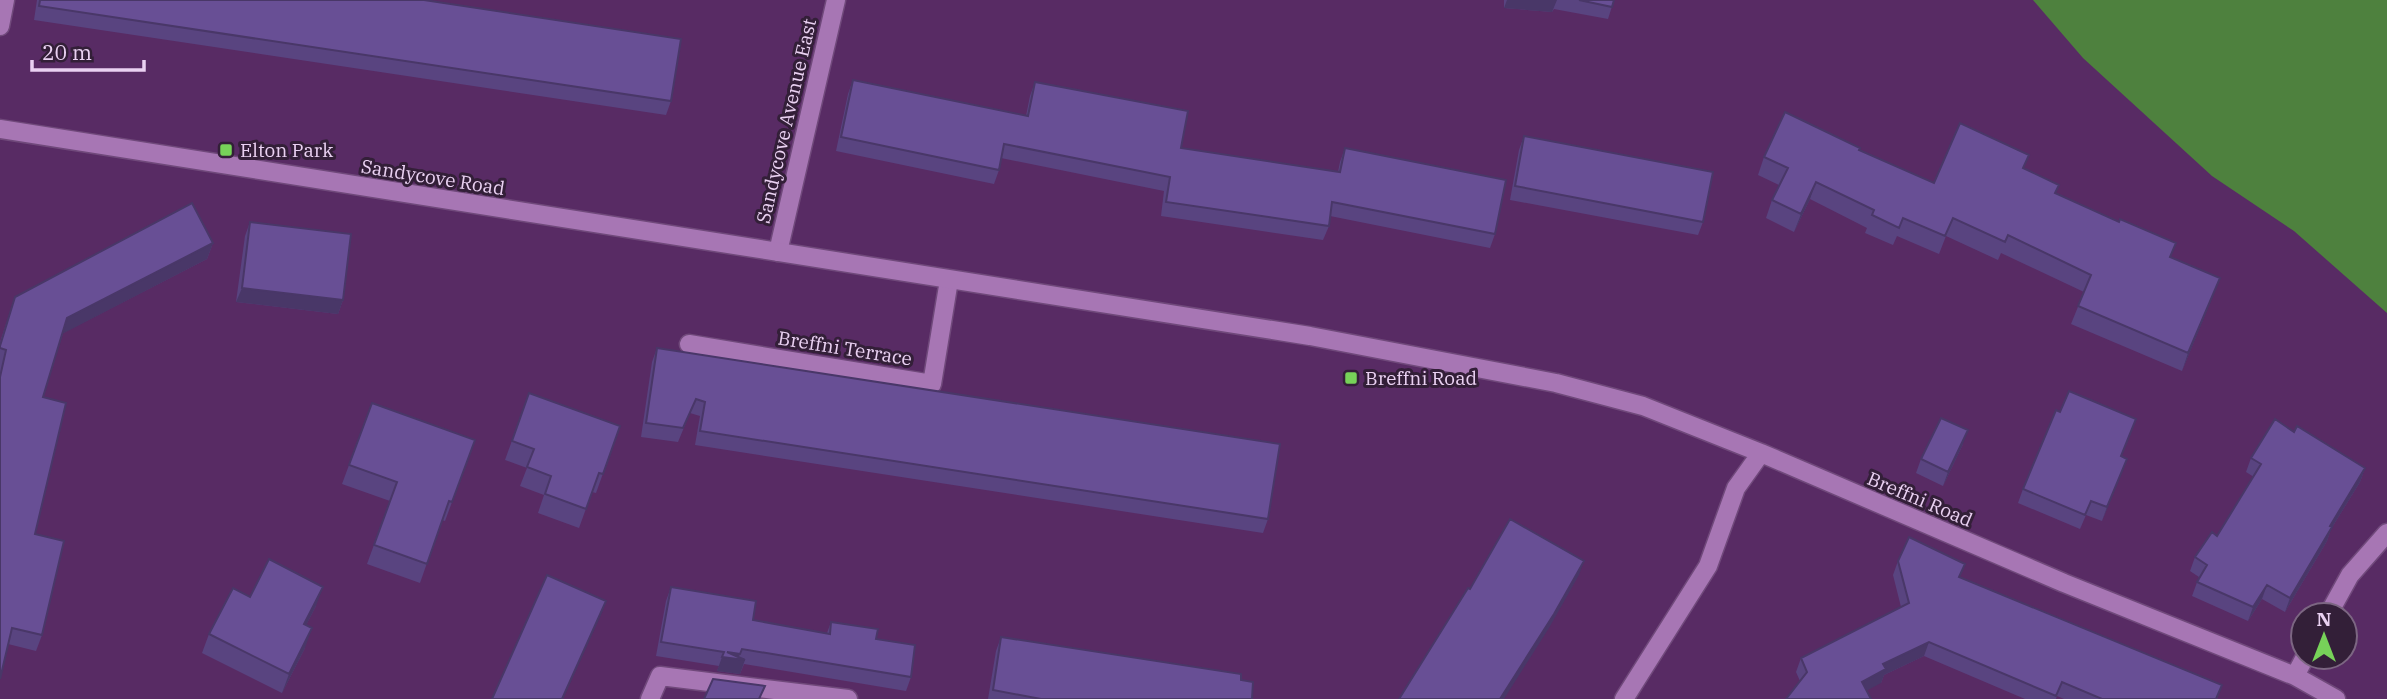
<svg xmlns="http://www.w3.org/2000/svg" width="2387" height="699" viewBox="0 0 2387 699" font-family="'IBM Plex Serif',serif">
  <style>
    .water { fill: #4e813e }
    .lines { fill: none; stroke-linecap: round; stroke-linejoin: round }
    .lane-casing { stroke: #70497b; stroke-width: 21 }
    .street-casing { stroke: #70497b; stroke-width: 21 }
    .secondary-casing { stroke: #70497b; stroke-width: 21 }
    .lane { stroke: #a776b4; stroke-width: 18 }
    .street { stroke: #a776b4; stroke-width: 18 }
    .secondary { stroke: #a776b4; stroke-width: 18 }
    .wall { fill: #594480 }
    .shaded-wall { fill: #493768 }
    .building { fill: #684f95; stroke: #493768; stroke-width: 2 }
    .poi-dot { fill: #77d259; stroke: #331f38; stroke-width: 2.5 }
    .labels { text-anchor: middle; stroke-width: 6; stroke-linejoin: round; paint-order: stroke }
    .street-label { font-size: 19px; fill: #ead1f2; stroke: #331f38 }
    .poi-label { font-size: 19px; fill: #ead1f2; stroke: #331f38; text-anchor: start }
  </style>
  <rect width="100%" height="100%" fill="#582b64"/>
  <path class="water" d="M2033,0H2387V313L2294,231L2212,176L2083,58Z"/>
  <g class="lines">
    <defs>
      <path id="lane" d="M689,344L932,384L949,280"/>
      <path id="street" d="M778,252L836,0
        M650,699L660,676L848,699"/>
      <path id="secondary" d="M0,26L5,0
        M0,129L1310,336L1556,383L1643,406L1761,453L2064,583L2295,676L2336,699
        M2328,615L2350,575L2387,533
        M2295,676L2305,657
        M1624,699L1708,566L1736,488L1761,453"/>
    </defs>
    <use href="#lane" class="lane-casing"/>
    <use href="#street" class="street-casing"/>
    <use href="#secondary" class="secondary-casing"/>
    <use href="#lane" class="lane"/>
    <use href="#street" class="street"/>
    <use href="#secondary" class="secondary"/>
  </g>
  <path class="wall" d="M37,0H424L671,101L666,115L34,20Z
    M1504,0H1614L1608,19L1554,9L1552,12L1504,8Z
    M853,80L1026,116L1030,96L1035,82L1181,148L1338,172L1340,162L1345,148L1495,234L1490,248L1330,216L1329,226L1323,240L1161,216L1164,191L1001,158L999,170L994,184L836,151L848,94Z
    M1524,136L1703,222L1698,235L1510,200L1519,150Z
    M1859,150L1934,183L2024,169L2056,194L2170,257L2220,278L2182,371L2071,324L2084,292L2001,253L1998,260L1946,236L1939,254L1897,236L1893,245L1865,233L1867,228L1810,199L1794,232L1766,218L1772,200L1779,185L1758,175L1764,157Z
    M250,222L343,300L338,314L236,302L245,236Z
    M213,243L207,259L63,333L43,397L35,534L42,635L36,651L8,644L0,679V342L15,297Z
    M657,348L1268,519L1263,533L695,445L700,416L690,413L678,442L641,437L652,362Z
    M529,393L620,426L596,493L592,492L579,528L538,513L544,495L520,486L527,468L505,460Z
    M372,403L475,440L445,521L442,520L420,583L367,564L390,501L342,484Z
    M2294,432L2365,468L2360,482L2331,529L2327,541L2285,612L2262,599L2248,621L2192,596L2199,577L2190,571L2195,557L2217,536L2254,477L2246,472L2251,458Z
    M2131,433L2121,457L2127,459L2102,521L2086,515L2080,529L2018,503L2023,489Z
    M1963,444L1943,486L1916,473L1921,459Z
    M1898,561L1960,578L2222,685L2217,699H2064L2057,696L2056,699H2025L1924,656L1884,675L1881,683L1800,681L1796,672L1801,658L1901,607L1893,575Z
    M671,587L753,620L827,633L831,622L876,639L911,677L906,691L744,664L740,674L717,671L719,666L656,656L666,601Z
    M250,597L316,606L306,625L305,648L282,693L202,653L209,634Z
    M1001,637L1241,680L1252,699H988L996,651Z"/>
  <path class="shaded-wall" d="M1507,0H1557L1552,12L1504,8Z
    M1816,182L1810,199L1794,232L1801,214Z
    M213,243L207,259L62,334L67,318Z
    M2220,278L2213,296L2182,371L2188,353Z
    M242,288L343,300L338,314L236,302Z
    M1968,430L1963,444L1943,486L1948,472Z
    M2127,459L2122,473L2102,521L2107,507Z
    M2365,468L2360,482L2331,529L2327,541L2285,612L2290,598L2330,526Z
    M1584,561L1579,575L1549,628L1504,699H1500Z
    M2267,585L2262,599L2248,621L2253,607Z
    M323,587L316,606L297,643L304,624Z
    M606,601L601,615L563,699H562Z
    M312,628L305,648L282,693L289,674Z
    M1929,642L1924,656L1884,675L1881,683L1857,696L1862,682L1883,664Z
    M727,652L740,654L738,659L745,660L740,674L717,671L722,657Z"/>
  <path class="building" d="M40,0H424L681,39L671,101L39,6Z
    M1579,0H1614L1612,7Z
    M853,80L1028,116L1035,82L1188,111L1181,148L1340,172L1345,148L1506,180L1495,234L1332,202L1329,226L1166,202L1170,177L1004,144L999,170L841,137Z
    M1785,112L1860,148L1859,150L1934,183L1960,123L2029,155L2023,168L2059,185L2055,193L2119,222L2120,219L2176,243L2170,257L2220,278L2188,353L2078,306L2091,275L2008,235L2005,242L1953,218L1945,236L1903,218L1899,228L1872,215L1874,210L1816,182L1801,214L1772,200L1788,168L1764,157Z
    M1524,136L1713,172L1703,222L1515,186Z
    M192,203L213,243L67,318L43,397L66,403L35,534L64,541L42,635L12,628L0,679V377L6,350L0,348V346L15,297Z
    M250,222L351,234L343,300L242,288Z
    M657,348L1280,444L1268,519L700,431L705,402L696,399L683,428L646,423Z
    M2069,391L2136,419L2121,456L2127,459L2107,507L2091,501L2085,515L2023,489L2056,410L2060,412Z
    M529,393L620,426L603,474L599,473L586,509L545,494L551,476L527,467L534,449L512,441Z
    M372,403L475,440L452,502L449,501L427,564L374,545L397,482L349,465Z
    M1941,418L1968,430L1948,472L1921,459Z
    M2275,419L2294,432L2297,426L2365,468L2330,526L2332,527L2290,598L2267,585L2253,607L2197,582L2207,565L2195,557L2212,532L2217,536L2261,464L2251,458Z
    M1510,519L1584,561L1554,614L1500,699H1399L1468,588L1470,589Z
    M1909,537L1965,564L1959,577L2222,685L2216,699H2102L2062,682L2056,696L1929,642L1883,664L1886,669L1862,682L1871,699H1786L1807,672L1801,658L1909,603L1898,561Z
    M269,559L323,587L304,624L312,628L289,674L209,634L233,588L250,597Z
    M547,575L606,601L562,699H492Z
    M671,587L756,601L753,620L830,634L831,622L878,629L876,639L915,645L911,677L742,649L740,654L727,652L745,660L722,657L724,652L661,642Z
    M1001,637L1241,674V680L1253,682L1252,699H1041L993,690Z
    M713,679L765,686L759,699H704Z"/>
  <g class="poi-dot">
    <rect x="219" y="143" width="14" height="14" rx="3.5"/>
    <rect x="1344" y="371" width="14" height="14" rx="3.5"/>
  </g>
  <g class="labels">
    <g class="street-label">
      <text transform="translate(786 121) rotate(-77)" y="7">Sandycove Avenue East</text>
      <text transform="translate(433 177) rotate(9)" y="7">Sandycove Road</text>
      <text transform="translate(845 348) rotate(9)" y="7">Breffni Terrace</text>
      <text transform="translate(1920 499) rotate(23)" y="7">Breffni Road</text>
    </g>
    <g class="poi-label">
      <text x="240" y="157">Elton Park</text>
      <text x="1365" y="385">Breffni Road</text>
    </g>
  </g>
  <g transform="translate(2324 636)"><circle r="33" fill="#331f38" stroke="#7c6682" stroke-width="2"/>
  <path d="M0-5L12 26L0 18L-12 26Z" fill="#77d259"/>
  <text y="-10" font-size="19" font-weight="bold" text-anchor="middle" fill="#ead1f2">N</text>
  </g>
  <path d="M32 60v10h112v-10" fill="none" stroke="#ead1f2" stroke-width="3.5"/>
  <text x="42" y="60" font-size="21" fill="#ead1f2" stroke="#331f38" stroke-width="5" paint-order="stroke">20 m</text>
</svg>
